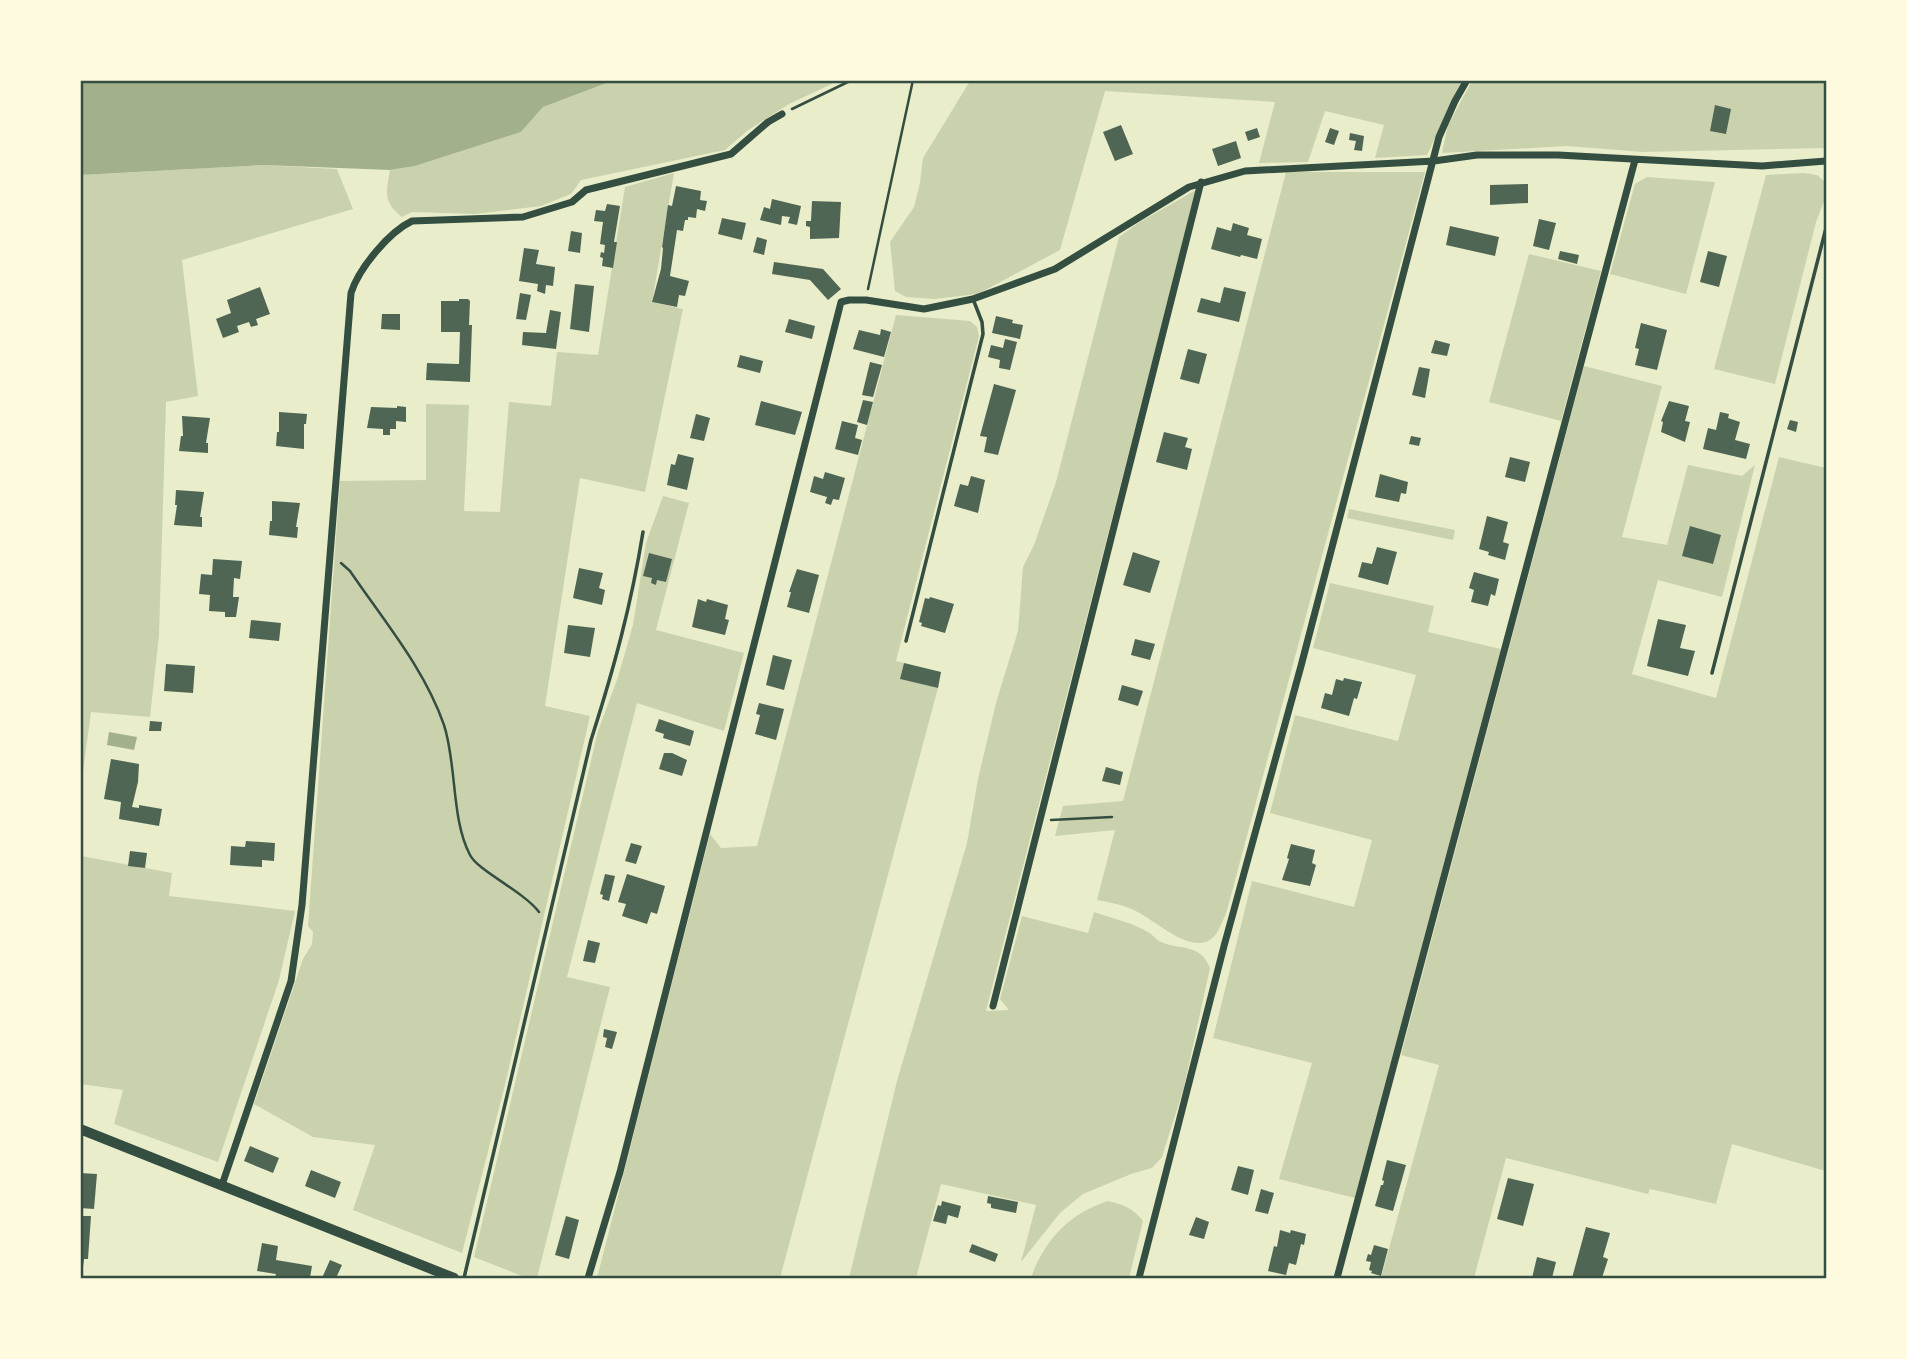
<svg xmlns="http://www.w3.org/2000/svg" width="1907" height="1359" viewBox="0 0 1907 1359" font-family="'Roboto Serif',serif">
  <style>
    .green { fill: #cad2ad }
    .water { fill: #a3b18a }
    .building { fill: #4f6655 }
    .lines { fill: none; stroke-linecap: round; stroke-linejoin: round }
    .path { stroke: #344e41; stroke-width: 2.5 }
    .service { stroke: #344e41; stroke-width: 3.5 }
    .minor { stroke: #344e41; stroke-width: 7 }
    .secondary { stroke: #344e41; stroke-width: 10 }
    .neatline { fill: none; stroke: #344e41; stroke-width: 2.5 }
  </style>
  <rect width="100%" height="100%" fill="#e9edc9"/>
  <path class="green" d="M612,81H838L789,104L747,131L725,150L581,180L571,194L541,206L476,214L412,212L402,217C383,202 386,193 390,170L415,166L521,132L543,107Z
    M970,81H1462L1427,155L1375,158L1384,125L1325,111L1308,162L1259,163L1275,102L1105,91L1060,250L978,294L934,299L906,297L895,291L890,242L914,207L920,183L923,158Z
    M1472,81H1826V148L1643,152L1567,146L1442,153L1448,125Z
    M264,165L337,169L353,209L182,260L198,396L166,402L159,635L150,717L91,712L81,787V175Z
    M1286,172H1425L1226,914C1221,923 1218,937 1208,941C1185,952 1150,915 1129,908C1119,904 1108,902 1097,900L1115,830L1055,836L1063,806L1123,801Z
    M674,173L652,302L683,309L645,492L580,478L545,706L590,716L505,1085L462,1253L353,1210L375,1145L313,1137L254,1104L303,959L312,944L313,932L308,926L340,481L426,480V404L469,405L464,511L500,512L509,402L551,406L557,352L598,355L625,187Z
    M1804,173L1817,175L1824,181L1826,196L1816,222L1775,384L1714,369L1766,175Z
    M1647,177L1715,182L1686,294L1610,274L1635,184Z
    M1196,190L986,1011L1009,1010L1000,999L1022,916L1088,933L1094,912C1111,918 1130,922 1146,931C1151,933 1155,938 1159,941C1179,951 1200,942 1210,968L1184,1087L1162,1157L1152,1168L1131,1174L1083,1194L1060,1213L1021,1262L1036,1205L941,1184L916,1278H849L897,1081L967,843L978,779L996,703L1018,631L1023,567L1034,545L1056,482L1119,237L1138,223Z
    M1529,254L1601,271L1561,421L1489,402Z
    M896,315L970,321L977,327L979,336L896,661L904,663L900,679L938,688L780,1278H597L710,834L721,848L757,846Z
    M1584,366L1662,386L1622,537L1667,545L1688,465L1742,476L1755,465L1722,597L1658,580L1632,674L1716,698L1779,457L1826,468V1171L1732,1144L1716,1204L1650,1189L1648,1194L1506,1158L1474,1278H1381L1439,1065L1401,1055Z
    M663,496L689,503L656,630L744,653L724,731L637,703L567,977L610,987L537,1278H527L474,1257L598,731L618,677L633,625L646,543Z
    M1349,509L1455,530L1453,540L1347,518Z
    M1330,583L1434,606L1428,632L1501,649L1355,1198L1279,1179L1312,1063L1213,1038L1252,881L1354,907L1372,840L1270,813L1295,715L1398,741L1416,675L1313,648Z
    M81,856L172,873L169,896L295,911L279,980L218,1162L114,1124L123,1090L81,1084Z
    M1108,1201C1124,1205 1133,1208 1143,1221L1129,1278H1031C1044,1240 1070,1213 1108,1201Z"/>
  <path class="water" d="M81,80H612V81L543,107L521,132L415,166L390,170L264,165L81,175Z
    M109,732L137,737L134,750L107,745Z"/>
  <path class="building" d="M1715,105L1731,109L1726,134L1710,131Z
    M1121,125L1133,154L1115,161L1103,132Z
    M1257,128L1260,137L1248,141L1245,132Z
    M1330,128L1339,131L1334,145L1325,142Z
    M1350,133L1364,136L1362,151L1354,150L1356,141L1349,140Z
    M1236,141L1241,158L1218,166L1212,149Z
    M1528,184V203L1490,205V185Z
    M676,186L701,191L700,200L707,201L705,211L697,209L696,218L688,217V220H685L683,231L677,230L670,276L689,281L685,296L679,295L677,307L652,302L661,269L663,248L662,247L668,205L672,206Z
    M772,199L801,206L797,225L788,223L790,217L782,216L781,225L760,220L764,207L770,209Z
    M812,201L841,202L839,238L810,239V227L806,226V221H811Z
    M607,204L620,206L614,242H617L613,268L602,266L603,258L600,257L601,252L604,253L605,245L600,244L603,222L594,221L596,210L605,211Z
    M722,218L746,223L742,240L718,234Z
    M1539,219L1556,223L1549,250L1533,246Z
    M1233,223L1249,228L1247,235L1262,239L1257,259L1241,255L1240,257L1211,249L1217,227L1231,231Z
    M1450,226L1499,237L1495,256L1446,245Z
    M571,231L582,233L580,253L568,251Z
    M757,237L767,240L764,255L753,252Z
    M524,248L539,250L536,264L555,267L553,286L546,285L545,294L537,291L538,284L519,281Z
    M1560,251L1579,255L1577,264L1558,259Z
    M1708,251L1727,256L1719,287L1700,282Z
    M774,262L823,269L841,289L828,300L810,280L772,274Z
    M575,284L594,286L589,332L570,329Z
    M260,287L270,314L256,319L258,325L251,327L249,322L237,326L239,332L223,338L216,319L231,313L227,300Z
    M1224,287L1246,292L1239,322L1197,312L1201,298L1220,303Z
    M520,293L531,295L526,320L516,319Z
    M459,299H468L470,301L469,325H472L470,382L426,380L427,363L459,364L460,332H441V301H459Z
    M550,310L561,312L556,349L522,345L523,332L546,333Z
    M382,314H400V330L381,329Z
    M996,316L1013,320L1012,323L1023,325L1020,339L992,333Z
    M789,319L815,326L812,339L785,332Z
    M1641,323L1667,330L1657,370L1635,365L1639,349L1635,348Z
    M881,329L891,332L884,357L853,349L859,330L880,335Z
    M1005,339L1017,342L1010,370L999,368L1000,360L988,357L991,345L1003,348Z
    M1435,340L1450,344L1447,356L1431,353Z
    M1188,349L1207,354L1199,384L1180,379Z
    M740,355L763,361L760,373L737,367Z
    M870,362L882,365L873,397L862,395Z
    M1419,367L1430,369L1425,398L1412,395Z
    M994,384L1016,390L998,455L984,452L987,437L980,436Z
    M863,400L873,402L867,425L857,422Z
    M761,401L802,412L795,435L755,425Z
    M1669,401L1689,406L1685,421L1690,422L1685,442L1661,432L1663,422L1661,421Z
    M397,406L406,407V422L396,421V429H390V435H383V429L367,428L371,407L397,408Z
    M279,412L307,414L306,424H304V449L276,446L277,432H279Z
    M1720,412L1729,414L1728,418L1740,422L1735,440L1750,444L1746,459L1703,449L1708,428L1716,430Z
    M696,414L710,418L704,441L690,438Z
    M182,416L210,418L206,443H208V453L179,451L181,436H183Z
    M1790,420L1798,422L1796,432L1787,429Z
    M842,421L858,425L855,438L862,440L858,455L835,449Z
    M1164,432L1188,438L1185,447L1192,449L1187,470L1156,462Z
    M1411,436L1421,438L1419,446L1409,444Z
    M678,454L694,458L687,490L667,485L671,464L675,465Z
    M1510,457L1530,462L1525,482L1505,477Z
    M825,472L845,478L839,500L833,499L831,505L825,503L827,497L810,492L814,476L823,479Z
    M1380,474L1408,482L1406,494L1401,493L1399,502L1375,497Z
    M971,476L985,480L978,513L954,506L960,484L968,486Z
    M176,490L204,492L200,517H202V527L174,525L177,505H175Z
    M272,501L300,503L296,527H298L297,538L269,535L270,521H272Z
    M1487,516L1508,522L1503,542L1509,544L1505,560L1488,555L1489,552L1479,549Z
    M1690,526L1721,535L1713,564L1682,556Z
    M1377,547L1397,552L1388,585L1358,577L1362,562L1372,564Z
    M1133,552L1160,561L1150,593L1123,585Z
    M649,553L672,559L666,582L657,580L656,585L651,583L652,578L643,576Z
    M213,559L242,561L240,579L234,578L233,597H239L236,617H225V612L209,611L210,595L199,594L201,574L212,575Z
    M579,568L603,573L599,588L605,590L602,605L573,598Z
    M797,569L819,575L809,613L787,607L791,592H789Z
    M1474,572L1499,579L1495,596L1491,594L1488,606L1471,602L1474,590L1469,588Z
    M930,597L954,604L945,633L921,626L922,623L919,622L925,598L929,599Z
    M698,599L706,602L707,599L728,605L725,619L729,620L725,635L692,627Z
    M1658,619L1686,625L1680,648L1695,651L1688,676L1647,666Z
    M251,620L281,623L279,641L249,638Z
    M568,625L595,628L590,657L564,653Z
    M1135,639L1155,644L1150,660L1131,655Z
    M773,655L792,660L784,690L766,685Z
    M904,663L941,672L938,688L900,679Z
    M166,664L195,666L193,693L164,691Z
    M1344,678L1362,682L1357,699L1354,698L1349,716L1321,708L1325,693L1332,695L1336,679L1343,681Z
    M1122,685L1143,691L1138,706L1118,700Z
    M759,703L784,709L776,740L755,734L760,715L756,714Z
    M659,719L694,731L690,746L663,738L664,734L655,731Z
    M150,721L162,722L161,731H149Z
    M664,753H672L687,760L682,776L659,769Z
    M111,759L139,764L138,782L132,807L139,808V805L162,809L159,826L119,819L121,802L104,799Z
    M1106,767L1123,772L1120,785L1102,781Z
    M246,841L275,843L274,861L262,860V867L230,865L231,846L245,847Z
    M631,843L642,846L636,864L625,861Z
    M1291,844L1315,850L1312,863L1316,865L1310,886L1282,880L1289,859L1287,858Z
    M130,851L147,853L145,868L128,866Z
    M605,874L615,876L609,901L602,899L603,895L600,894Z
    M627,874L665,886L657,914L651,912L647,924L622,916L626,904L618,902Z
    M588,940L600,943L595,963L583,961Z
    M604,1029L617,1032L612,1049L605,1047L607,1038L603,1037Z
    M250,1146L279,1158L273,1173L244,1161Z
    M1387,1160L1406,1165L1393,1211L1375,1206L1381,1185H1383L1384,1181L1382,1180Z
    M1238,1166L1254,1170L1248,1195L1231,1190Z
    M311,1170L341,1182L335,1198L305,1186Z
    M80,1173L97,1174L94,1209L80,1208Z
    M1508,1178L1534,1184L1523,1226L1497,1219Z
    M1261,1189L1274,1193L1268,1214L1255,1211Z
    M988,1196L1018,1202L1016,1213L991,1208V1204L987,1203Z
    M942,1201L961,1206L958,1218L948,1215L946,1224L933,1221L938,1205L941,1206Z
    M80,1216H91L88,1259H84L82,1275L80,1274Z
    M566,1216L579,1220L569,1259L555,1255Z
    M1196,1217L1209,1222L1204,1239L1189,1235Z
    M1586,1227L1610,1233L1603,1257L1608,1259L1602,1278H1572Z
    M1280,1230L1290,1233L1291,1230L1306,1234L1304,1245L1301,1244L1296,1265L1289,1263L1286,1275L1268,1271L1274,1246L1277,1247Z
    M262,1243L278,1246L276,1260L312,1266L310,1278H275L276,1274L257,1271Z
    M972,1244L998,1254L995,1262L969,1252Z
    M1374,1245L1388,1249L1381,1276L1371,1273L1372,1271L1369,1270L1371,1262L1366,1261L1368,1254L1371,1255Z
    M1537,1257L1556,1262L1552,1278H1532Z
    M330,1260L342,1265L336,1278H322Z"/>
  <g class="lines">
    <path class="path" d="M792,109L852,80
      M868,289L913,80
      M341,563L350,571C384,621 424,668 444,725C457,765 451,819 470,855C478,871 523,891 539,912
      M1051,820L1112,817"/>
    <path class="service" d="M906,641L983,334L982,322L973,299
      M1712,673L1826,228
      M464,1278L591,740C614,668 631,606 643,532"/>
    <path class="minor" d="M993,1006L1201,182
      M222,1185L291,981L302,905L351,293C359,268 389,232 412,221L523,217L572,202L586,190L731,154L768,122L782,114
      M588,1278L620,1172L841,302L849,300H866L924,309L973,299L1055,269L1189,187L1245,171L1434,161L1477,155H1558L1762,166L1826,161
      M1139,1278L1224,946L1301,666L1439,137L1455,101L1467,80
      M1337,1278L1635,160"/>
    <path class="secondary" d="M80,1129L454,1278"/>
  </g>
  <rect width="1907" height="1359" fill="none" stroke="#fefae0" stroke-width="164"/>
  <rect x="82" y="82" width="1743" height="1195" class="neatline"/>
</svg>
